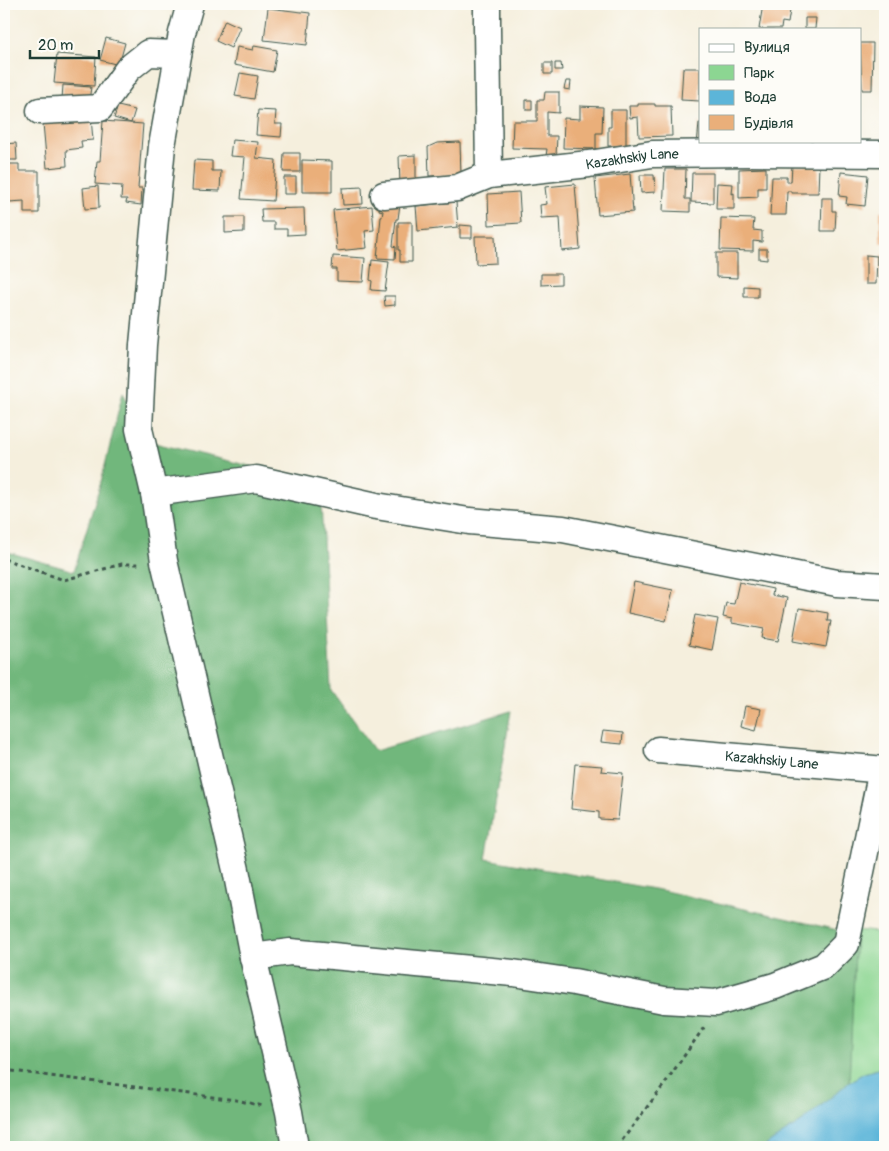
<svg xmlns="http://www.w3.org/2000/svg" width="889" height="1151" viewBox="0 0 889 1151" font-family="Pangolin,sans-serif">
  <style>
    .green { fill: #8cd692; stroke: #568a63 }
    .forest { fill: #71b77c; stroke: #487a58 }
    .water { fill: #5cb5d9; stroke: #3e7986 }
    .building { fill: #eaaf7a }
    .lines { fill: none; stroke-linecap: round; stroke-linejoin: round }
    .minor-casing { stroke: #3f584d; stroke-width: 29 }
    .path { stroke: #3f584d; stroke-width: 3; stroke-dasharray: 4 4; stroke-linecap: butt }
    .minor { stroke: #fff; stroke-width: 26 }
    .labels { text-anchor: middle; stroke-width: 4.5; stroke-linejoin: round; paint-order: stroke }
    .street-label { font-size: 14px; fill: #1f3d34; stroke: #fdfcf7 }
  </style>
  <rect width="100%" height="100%" fill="#fdfcf7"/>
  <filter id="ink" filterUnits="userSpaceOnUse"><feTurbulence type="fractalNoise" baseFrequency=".02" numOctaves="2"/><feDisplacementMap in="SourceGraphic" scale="10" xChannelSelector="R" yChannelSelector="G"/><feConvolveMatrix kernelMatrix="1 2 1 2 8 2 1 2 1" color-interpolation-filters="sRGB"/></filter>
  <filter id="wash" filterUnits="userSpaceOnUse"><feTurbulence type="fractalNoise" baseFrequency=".0096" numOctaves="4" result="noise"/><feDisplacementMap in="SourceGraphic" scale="20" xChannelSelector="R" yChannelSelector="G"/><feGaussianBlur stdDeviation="1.12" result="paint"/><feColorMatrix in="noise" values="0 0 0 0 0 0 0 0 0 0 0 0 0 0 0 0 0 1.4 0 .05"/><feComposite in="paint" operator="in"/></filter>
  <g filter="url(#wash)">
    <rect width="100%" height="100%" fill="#f5efdd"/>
    <path class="green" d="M856,930L885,933V1074L878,1069L864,1073L849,1082Z"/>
    <path class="forest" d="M123,392L146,441L320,483L331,690L375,751L511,711L486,859L665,891L842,931L856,930L849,1082L803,1121L772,1141L764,1147H4V551L74,571L101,482Z"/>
    <path class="water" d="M878,1069L885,1074V1147H764L772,1141L803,1121L849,1082L864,1073Z"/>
    <g id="blocks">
      <path class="building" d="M763,4H791L788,23L782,22L781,29H759Z
        M268,8L310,13L307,45L264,40Z
        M805,18H816L815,29H805Z
        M225,20L240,27L231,48L216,41Z
        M106,38L125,43L119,65L100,60Z
        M860,43H873L872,90H862Z
        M254,46L277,50L273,72L234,65L237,47L253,50Z
        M57,54L96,57L94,86L54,83Z
        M544,63H552V74H544Z
        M555,63H561L562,70H555Z
        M683,68H700V101L681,100Z
        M240,73L258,76L254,99L235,96Z
        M566,81H571L570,90L564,89Z
        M63,85L91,87L89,101L62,99Z
        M545,92H559V113L547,112V136H557L556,156H546L547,149L512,148L513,121H537V100H544Z
        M526,100H532V110H526Z
        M638,104H655V106H671L672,136L639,137L638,117L630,118L629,106H638Z
        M118,106L135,110L131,123L114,118Z
        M580,106L603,107L602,133H596V149L563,148L564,118L580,119Z
        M258,110L276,111L275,124H282L281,137L256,135Z
        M611,110H626V146H608V127H611Z
        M91,118L93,140L81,141L82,148L66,150L67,166L47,168L43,123Z
        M103,121L143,124L138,188H142L141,205L126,203L127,199H121L122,186L95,184L97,161H100Z
        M699,123H700V141L697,145Z
        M232,140L258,142L256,158L276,160L273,201L241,199L245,157L230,156Z
        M460,142L461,175L429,176L428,147L437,143Z
        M16,143L17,160H4V144Z
        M284,153H300V172H283Z
        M416,155V184L400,185L399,156Z
        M194,160L212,161V171H221L220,191L192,190Z
        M302,160L332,161V192H302Z
        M7,164H19V171H39V213H24V201L9,202V171H7Z
        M792,165H819L818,193H791V191H787L786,215H770L772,177H787V182H791Z
        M766,168V188H758V197L739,198V169Z
        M665,169H686L685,199H690V212L663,211Z
        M841,172L868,175L865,206L846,204L847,197L839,196Z
        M692,173H713V203L691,202Z
        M630,174L633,212L598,215L595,178Z
        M640,175H654L655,192L641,193Z
        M284,177H296V194H284Z
        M717,183L733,184L732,194L734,193V209H716Z
        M575,184L580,249L562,251L560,217L541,218L540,205L547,204L545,187Z
        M98,186L99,208L85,209L83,188Z
        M362,187L363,204L343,205L342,188Z
        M519,192L521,223L489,225L488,194Z
        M822,198H832V211H836L835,231H821Z
        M456,202L458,227L418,231L416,206Z
        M380,204H400L398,219H396L393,246L396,247L395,259L377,258L381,217H382L383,211L379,210Z
        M372,206L374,230L365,231L367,248L337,251L333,210Z
        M304,208L305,234L287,235V229H274V222H262L261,209Z
        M880,211H885V243H880Z
        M225,217H244V232L225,233Z
        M721,218L754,219L753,230L762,231V242L753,241V251L720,250Z
        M398,222H412V262H400V250H398Z
        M460,225L472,226V238H460Z
        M475,236H495L496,263L476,264Z
        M759,249H767V260L759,259Z
        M716,253H737V278L716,277Z
        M866,255L877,256L876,284H866Z
        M881,255H885V280L880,279Z
        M333,256L365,258L363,282L337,281V269H332Z
        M372,260L389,262L385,291L371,290L372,281L370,280Z
        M541,274H561V284L541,285Z
        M744,286L758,287V297H744Z
        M384,296H395V305L385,306Z
        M634,582L673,590L666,621L628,613Z
        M739,582L773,589L772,595L787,598L778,641L762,638L764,629L732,623V619L723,617L726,603L734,604Z
        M799,608L828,613L827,621H831L826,647L793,641Z
        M695,615L718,619L712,650L689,645Z
        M745,706L761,709L756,730L741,726Z
        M603,731L623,733L622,744L601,742Z
        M575,764L602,766L601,771L623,773L618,820L599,819V812L571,809Z"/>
    </g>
  </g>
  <g filter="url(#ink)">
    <use href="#blocks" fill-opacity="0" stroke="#3f584d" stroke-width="1"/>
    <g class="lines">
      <defs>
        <g id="minor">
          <path d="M190,4L182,33L162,146L143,345L139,429L154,493L164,561L236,870L253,957L289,1112L295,1147"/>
          <path d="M487,4V28L489,175"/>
          <path d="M40,111L100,108L128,69L148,53L178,54"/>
          <path id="s1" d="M384,195L457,188L489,175L589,164L652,154L751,153L885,154"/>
          <path d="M154,493L256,479L376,506L469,521L563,529L837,583L885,586"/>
          <path id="s2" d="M658,750L885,770"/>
          <path d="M253,957L290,952L513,973L574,982L664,1000L716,1003L775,986L824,966L846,944L882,770"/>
        </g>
      </defs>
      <use href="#minor" class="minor-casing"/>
      <path class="path" d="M4,559L64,580L122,564H142
        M4,1070L236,1100L263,1106
        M617,1147L663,1086L705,1026"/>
      <use href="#minor" class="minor"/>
    </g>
  </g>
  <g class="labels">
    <g class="street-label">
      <text dy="5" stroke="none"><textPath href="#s1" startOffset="252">Kazakhskiy Lane</textPath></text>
      <text dy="5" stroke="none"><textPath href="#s2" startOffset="114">Kazakhskiy Lane</textPath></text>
    </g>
  </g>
  <rect width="889" height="1151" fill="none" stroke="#fdfcf7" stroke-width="20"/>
  <rect x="699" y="28" width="162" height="115" fill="#fdfcf7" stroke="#a4b0a9"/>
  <rect x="709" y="44" width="25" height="8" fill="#ffffff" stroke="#a4b0a9"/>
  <text x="744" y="52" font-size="15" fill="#1f3d34">Вулиця</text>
  <rect x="709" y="65" width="25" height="15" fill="#8cd692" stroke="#a4b0a9"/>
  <text x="744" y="78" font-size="15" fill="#1f3d34">Парк</text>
  <rect x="709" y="90" width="25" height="15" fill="#5cb5d9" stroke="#a4b0a9"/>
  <text x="744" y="102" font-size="15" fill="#1f3d34">Вода</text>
  <rect x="709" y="115" width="25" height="15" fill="#eaaf7a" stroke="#a4b0a9"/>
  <text x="744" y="128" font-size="15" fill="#1f3d34">Будівля</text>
  <path d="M30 50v8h69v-8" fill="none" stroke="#1f3d34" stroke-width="2.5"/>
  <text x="38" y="50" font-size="15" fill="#1f3d34" stroke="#fdfcf7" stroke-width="4" paint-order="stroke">20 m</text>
</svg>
